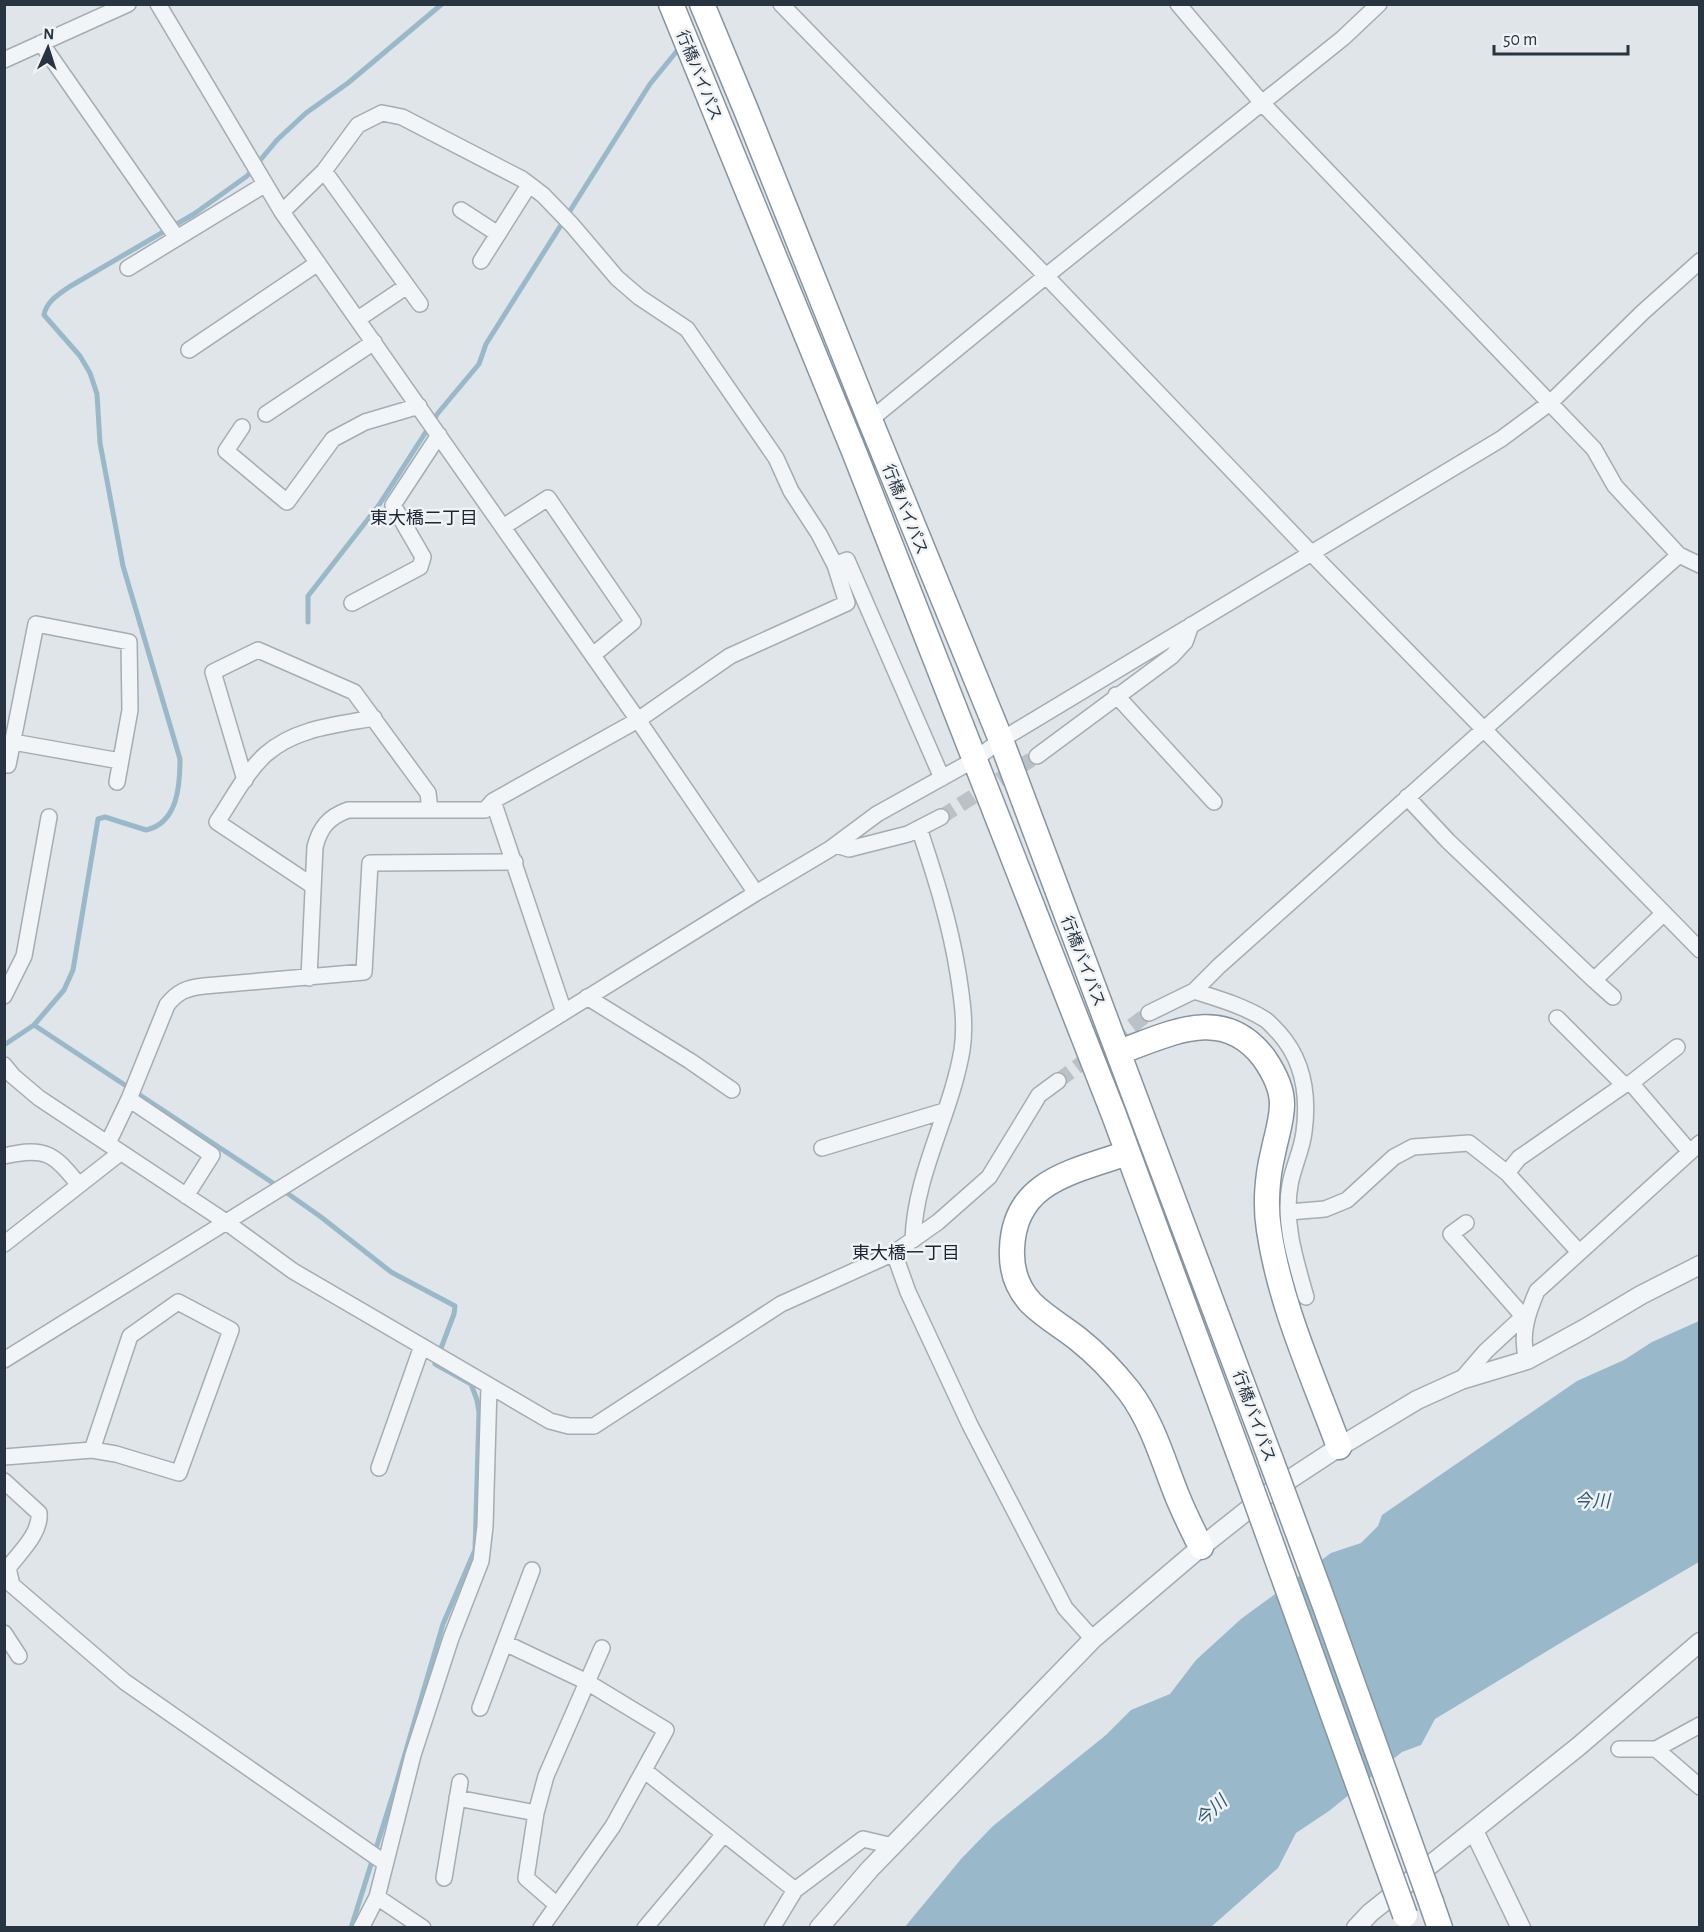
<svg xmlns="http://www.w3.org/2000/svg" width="1704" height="1932" viewBox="0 0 1704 1932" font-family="'Alegreya Sans','Noto Sans JP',sans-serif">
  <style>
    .water { fill: #99b9ca }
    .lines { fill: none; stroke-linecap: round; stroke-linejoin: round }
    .stream { stroke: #99b9ca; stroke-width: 5 }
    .minor-tunnel { stroke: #bac2c7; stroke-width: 15; stroke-dasharray: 15 8; stroke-linecap: butt }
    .minor-casing { stroke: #a4adb3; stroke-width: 18 }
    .tertiary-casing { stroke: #a4adb3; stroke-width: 21 }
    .trunk-casing { stroke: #8694a0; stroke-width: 27 }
    .minor { stroke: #f2f5f7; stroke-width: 15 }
    .tertiary { stroke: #f2f5f7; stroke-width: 18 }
    .trunk { stroke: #fff; stroke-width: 24 }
    .trunk-bridge-casing { stroke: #8694a0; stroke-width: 27; stroke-linecap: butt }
    .trunk-bridge { stroke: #fff; stroke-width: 24 }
    .labels { text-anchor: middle; stroke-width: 5; stroke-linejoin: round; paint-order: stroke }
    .street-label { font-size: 16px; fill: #283541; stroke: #eff3f6 }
    .neighbourhood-label { font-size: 18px; fill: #1a2632; stroke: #eff3f6 }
    .water-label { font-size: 18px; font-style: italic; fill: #305a76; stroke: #eff3f6 }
  </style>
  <rect width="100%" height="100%" fill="#dfe5e9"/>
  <path class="water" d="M1699,1321V1562L1577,1633L1435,1719L1421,1745L1402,1752L1329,1811L1296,1833L1278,1868L1211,1927L904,1928L961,1859L993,1826L1106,1735L1131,1710L1170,1694L1196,1660L1241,1619L1331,1553L1361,1543L1378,1526L1382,1515L1577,1381L1624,1360L1652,1342Z"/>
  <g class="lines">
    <path class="stream" d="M308,622V596L379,505L438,413L479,364L486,344L650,84L681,46
      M34,1025L270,1181L321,1217L391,1272L455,1306L454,1314L435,1364L471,1384L477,1400L479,1412L475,1550L443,1624L395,1788L351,1928
      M4,1045L34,1025L64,990L73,970L98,819L105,817L146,830C178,823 180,785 180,759L123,566L100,443L97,394L90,373L80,356L44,315C46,302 59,294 69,287L194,214L247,176L277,140L306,113L348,83L442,4"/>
    <path class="minor-tunnel" d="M941,817L1037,756
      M1058,1081L1149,1013"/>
    <defs>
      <path id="minor" d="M158,4L282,212L638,720L756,893
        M781,4L1046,276L1312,554L1700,950
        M1178,4L1262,103L1594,449L1615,486L1679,555L1700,565
        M41,43L177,238
        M4,60L128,4
        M324,171L420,304
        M461,210L498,234
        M282,212L324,171L358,125L382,113L402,117L522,179L543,195L572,225L617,278L639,297L687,329L776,458L791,491L819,534L835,565L847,603L730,656L638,720L493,801L564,1012
        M481,261L529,185
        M128,268L264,185
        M358,319L407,286
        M189,350L318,263
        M266,414L374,342
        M870,420L1046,276L1343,38L1379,4
        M242,427L226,451L287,502L333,439L365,422L419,406
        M503,527L548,498L633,622L593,655
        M835,565L847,560L942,778
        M352,603L420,567L423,557L393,505L439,435
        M1116,695L1214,802
        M13,742L120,761
        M1037,756L1172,656L1185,642L1191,625
        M4,764L8,765L36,624L129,642L130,710L117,782
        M245,780L213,672L258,650L354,692L428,793L430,810
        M1407,797L1448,841L1594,980
        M836,845L849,849L908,834L941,817
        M313,886L217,822C232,800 246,772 266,754C296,728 336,725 374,718
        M309,978L315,847C320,827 329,817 348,810H485L493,801
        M1194,991C1219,999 1244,1006 1266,1020C1271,1024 1275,1029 1279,1033C1304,1061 1309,1095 1304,1132C1302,1150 1293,1167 1290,1185C1283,1222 1296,1262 1306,1297
        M4,996L24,956L49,817
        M587,997L690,1061L732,1090
        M1613,997L1594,980L1664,913
        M1149,1013L1194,991L1219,966L1679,555
        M1557,1018L1624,1085L1631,1083
        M1677,1047L1631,1083L1690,1152
        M4,1065L13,1076L39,1098L226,1222L293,1271L550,1421L569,1426H594L781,1304L894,1253L938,1222L989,1177L1039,1095L1058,1081
        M129,1099L212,1155L186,1196
        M108,1143L129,1099L167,1005C178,991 187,988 204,986L364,972L370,863L515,862
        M822,1148L944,1111
        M4,1156C46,1146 54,1154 79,1185
        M1289,1212L1325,1209L1347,1200L1394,1157L1413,1147L1469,1143L1507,1173
        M1466,1223L1451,1234L1523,1316
        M913,1240C915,1173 951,1115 962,1050C966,1024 962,999 958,973C950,923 935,876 919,828
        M4,1244L120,1153
        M1579,1252L1507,1173L1519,1158L1624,1085
        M894,1253L908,1292L970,1425L1065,1608L1093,1639
        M4,1360L756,893L830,849L877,814L974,760L1001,740L1501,439L1551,402L1643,312L1700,261
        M1527,1360C1520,1336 1527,1314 1537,1291L1700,1143
        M1461,1380L1486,1351L1528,1312
        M4,1457L92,1450L116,1454L179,1473L231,1330L178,1302L130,1336L92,1450
        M379,1468L422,1346
        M4,1481L39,1513C41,1533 20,1552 8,1568L12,1585L125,1682L385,1863
        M4,1633L19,1656
        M505,1643L587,1682L666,1730L613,1826L541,1928
        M480,1708L532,1570
        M1700,1725L1656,1749L1700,1787
        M1619,1749H1656
        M645,1771L795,1890
        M457,1798L536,1813
        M444,1878L460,1782
        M377,1897L423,1928
        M557,1905L526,1878L536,1813L546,1776L602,1648
        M361,1928L377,1897L413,1755L451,1638L481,1561L485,1526L489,1386
        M645,1928L724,1834
        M772,1928L795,1890L863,1839L893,1846"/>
      <path id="tertiary" d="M1474,1831L1521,1928
        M819,1928L870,1869L1093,1639L1201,1547L1269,1493L1339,1447L1417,1400L1461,1380L1527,1360L1584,1329L1641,1295L1700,1265
        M1356,1928L1370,1913L1579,1746L1700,1642"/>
      <path id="trunk" d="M671,4L855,454L1114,1115L1247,1476
        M702,4L746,110L870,420L1001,740L1271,1460
        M1119,1052C1170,1034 1223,1004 1264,1058C1273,1071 1282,1087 1282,1104C1282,1121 1276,1137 1273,1153C1267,1177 1265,1206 1269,1230C1280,1305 1313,1376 1339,1447
        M1127,1153C1074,1172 1014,1180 1012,1249C1011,1269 1017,1288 1031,1303C1045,1317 1063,1327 1078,1339C1097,1354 1114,1372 1129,1391C1153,1423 1163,1461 1178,1498C1185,1515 1193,1531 1201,1547
        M1431,1902L1440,1928"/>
    </defs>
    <use href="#minor" class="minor-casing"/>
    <use href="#tertiary" class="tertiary-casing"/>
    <use href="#trunk" class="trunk-casing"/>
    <use href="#minor" class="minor"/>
    <use href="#tertiary" class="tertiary"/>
    <use href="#trunk" class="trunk"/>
    <defs>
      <path id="trunk-bridge" d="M1271,1460L1325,1606L1431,1902
        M1247,1476L1405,1915"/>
    </defs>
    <use href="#trunk-bridge" class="trunk-bridge-casing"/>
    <use href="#trunk-bridge" class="trunk-bridge"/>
  </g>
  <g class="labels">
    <g class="street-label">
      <text transform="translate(700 75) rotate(68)" y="6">行橋バイパス</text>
      <text transform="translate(906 509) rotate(68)" y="6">行橋バイパス</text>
      <text transform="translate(1084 961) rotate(69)" y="6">行橋バイパス</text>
      <text transform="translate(1255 1416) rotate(70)" y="6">行橋バイパス</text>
    </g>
    <g class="neighbourhood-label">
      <text x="424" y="524">東大橋二丁目</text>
      <text x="906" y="1259">東大橋一丁目</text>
    </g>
    <g class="water-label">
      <text x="1592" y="1507">今川</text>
      <text transform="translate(1211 1811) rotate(-43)" y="6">今川</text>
    </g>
  </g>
  <rect width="1704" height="1932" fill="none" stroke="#283541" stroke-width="12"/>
  <g transform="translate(48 48) rotate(3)" stroke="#eff3f6" stroke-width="4.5" paint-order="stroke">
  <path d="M0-4.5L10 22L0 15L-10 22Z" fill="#283541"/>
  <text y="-9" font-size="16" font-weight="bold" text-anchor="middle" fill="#283541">N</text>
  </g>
  <path d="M1494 45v9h134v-9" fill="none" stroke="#283541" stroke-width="3"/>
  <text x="1503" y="45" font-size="18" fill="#283541" stroke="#eff3f6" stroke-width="4.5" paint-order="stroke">50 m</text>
</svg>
